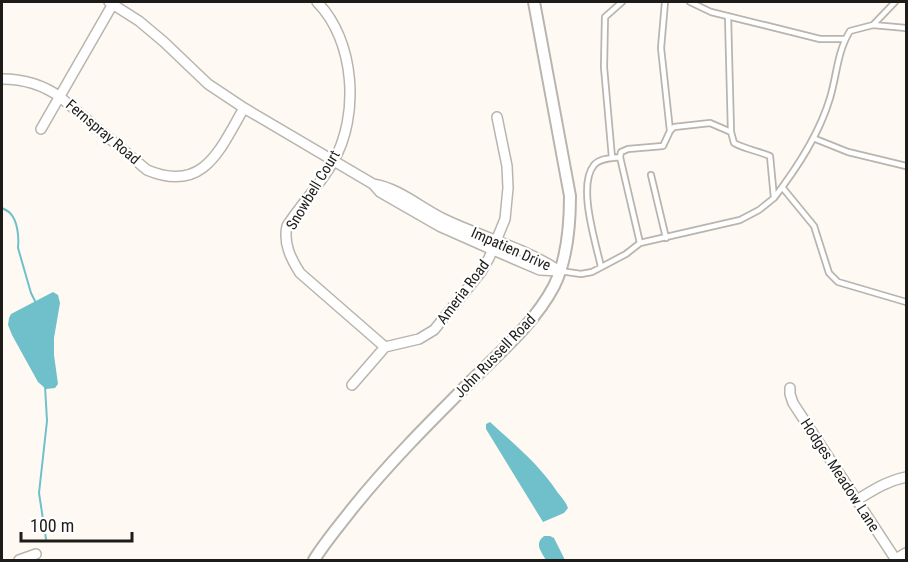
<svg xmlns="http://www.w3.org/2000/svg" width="908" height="562" viewBox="0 0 908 562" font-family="'Roboto Condensed',sans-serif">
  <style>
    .water { fill: #6fc0cb }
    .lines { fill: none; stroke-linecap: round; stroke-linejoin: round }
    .stream { stroke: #6fc0cb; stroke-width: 2 }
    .service-casing { stroke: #b9b5ae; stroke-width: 8 }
    .minor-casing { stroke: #b9b5ae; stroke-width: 12 }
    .tertiary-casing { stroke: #b9b5ae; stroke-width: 14 }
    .service { stroke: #fff; stroke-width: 4.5 }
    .minor { stroke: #fff; stroke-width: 9 }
    .tertiary { stroke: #fff; stroke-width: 10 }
    .labels { text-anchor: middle; stroke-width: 4.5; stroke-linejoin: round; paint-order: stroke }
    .street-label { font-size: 15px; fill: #1d1c19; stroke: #fff }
  </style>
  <rect width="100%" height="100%" fill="#fefaf3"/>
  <path class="water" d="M53,292L58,295L60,303L54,338V355L58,384L55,388L46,389L38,382L12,335L8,325L9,318L11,314Z
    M490,422C515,445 539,464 558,493C562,498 566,502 568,508L564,513L543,522L486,429V424Z
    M544,536H550L554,538L565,560H546C541,551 534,544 544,536Z"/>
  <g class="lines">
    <path class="stream" d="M2,208C4,209 8,211 10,213C18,221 19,238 18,248L31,293L36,303
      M45,386L47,421L39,493L46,539"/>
    <defs>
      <path id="service" d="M665,2L661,48L670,131
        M690,2L711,12L764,25L820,39H845
        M728,16L731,132
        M873,25L895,2
        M813,138L848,152L906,166
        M612,158L604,67L605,17L622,2
        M651,175L666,238
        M782,187L814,226L829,273L838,282L906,302
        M774,198C797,168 819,135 830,98C837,75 837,52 850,31L873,25L906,28
        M601,267C596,243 577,186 594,165C600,158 612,158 620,157L640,243
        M560,271L581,274L592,272L626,254L640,243L740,220L759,210L774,198L770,156C758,151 745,149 734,143L731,132L710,123L674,127L670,131L663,146L628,149L621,152L620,157"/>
      <path id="minor" d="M109,2L139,21L164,42L208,84L244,108L373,184L380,192L441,227L493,250L540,270L560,271
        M317,2C355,40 360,116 333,162C320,185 301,204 287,226C283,243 291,259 300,273L385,347
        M2,79C24,79 42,84 60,97L147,170C204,194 220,149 244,108
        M41,129L114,2
        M373,184C399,188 421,208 444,219C481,237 523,247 558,270
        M352,385L385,347L419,339L434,330L481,272L489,258L505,219L508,188L507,166L497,117
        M790,388V394L793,403L896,560
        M857,500C873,490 887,481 906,477
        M19,560L36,554
        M894,560L906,553"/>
      <path id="tertiary" d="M314,560C325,542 339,526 352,509C388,464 429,423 470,382C500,352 534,324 554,286C567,260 570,225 570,196L534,2"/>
    </defs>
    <use href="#service" class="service-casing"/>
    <use href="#minor" class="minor-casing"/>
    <use href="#tertiary" class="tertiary-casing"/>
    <use href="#service" class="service"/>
    <use href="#minor" class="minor"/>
    <use href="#tertiary" class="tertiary"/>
  </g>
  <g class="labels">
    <g class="street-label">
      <text transform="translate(103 132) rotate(40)" y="5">Fernspray Road</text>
      <text transform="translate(313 190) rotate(-59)" y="5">Snowbell Court</text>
      <text transform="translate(511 249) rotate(24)" y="5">Impatien Drive</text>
      <text transform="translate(463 292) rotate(-53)" y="5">Ameria Road</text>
      <text transform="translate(495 356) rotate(-46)" y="5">John Russell Road</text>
      <text transform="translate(840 475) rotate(57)" y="5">Hodges Meadow Lane</text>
    </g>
  </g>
  <rect width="908" height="562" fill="none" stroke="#1d1c19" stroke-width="6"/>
  <path d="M21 532v9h111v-9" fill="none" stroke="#1d1c19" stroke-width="3"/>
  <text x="30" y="532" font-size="18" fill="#1d1c19" stroke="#ffffff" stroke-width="4.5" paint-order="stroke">100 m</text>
</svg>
